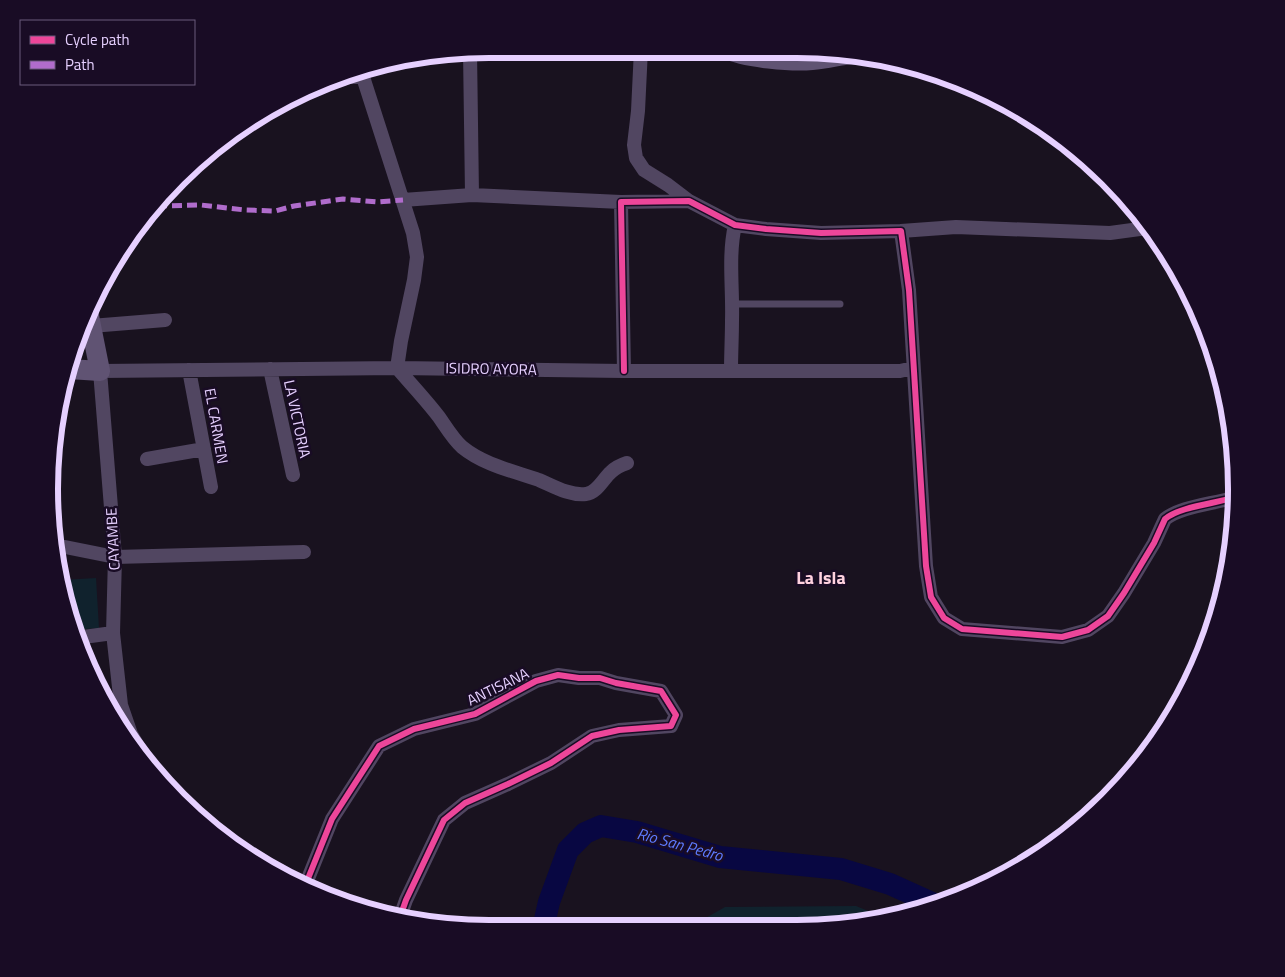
<svg xmlns="http://www.w3.org/2000/svg" width="1285" height="977" viewBox="0 0 1285 977" font-family="'Titillium Web',sans-serif">
  <style>
    .green { fill: #10222d }
    .lines { fill: none; stroke-linecap: round; stroke-linejoin: round }
    .river { stroke: #080742; stroke-width: 22 }
    .lane { stroke: #514661; stroke-width: 7 }
    .street { stroke: #514661; stroke-width: 14 }
    .secondary { stroke: #605373; stroke-width: 20 }
    .quiet { stroke: #b06ccc; stroke-width: 5; stroke-dasharray: 10 5; stroke-linecap: butt }
    .cycleway-casing { stroke: #190c25; stroke-width: 9 }
    .cycleway { stroke: #ed469a; stroke-width: 6 }
    .labels { text-anchor: middle; stroke-width: 5; stroke-linejoin: round; paint-order: stroke }
    .street-label { font-size: 15px; fill: #e6d0ff; stroke: #190c25 }
    .water-label { font-size: 16px; font-style: italic; fill: #5e7bff; stroke: #190c25 }
    .quarter-label { font-size: 18px; font-weight: bold; fill: #ffd2df; stroke: #190c25 }
    .rim { fill: none; stroke: #e6d0ff; stroke-width: 6 }
  </style>
  <rect width="100%" height="100%" fill="#19121f"/>
  <path class="green" d="M96,578L99,628L72,630L63,580Z
    M856,906L883,917L854,925L695,924L725,907Z"/>
  <g class="lines">
    <path class="river" d="M544,924L549,902L568,850L585,833L601,826L637,832L720,857L841,869L890,884L932,903"/>
    <path class="lane" d="M732,304H840"/>
    <path class="street" d="M641,49L638,111L634,145L636,158L644,170L668,185L689,201
      M470,51L472,195
      M362,69L363,77L413,233L417,257L414,280L401,341L397,368C411,384 426,400 439,417C446,427 453,439 462,447C484,465 513,471 539,480C553,486 570,496 586,494C597,493 603,479 611,472C616,467 621,465 627,463
      M343,77H363
      M403,200L472,195L621,202
      M901,231L956,227L1110,233L1147,228
      M91,326L165,320
      M270,369L293,475
      M189,370L211,487
      M624,371L621,202L689,201L735,225L766,229L821,233L901,231L909,290L926,566L931,597L944,618L962,629L1062,637L1088,630L1108,616L1124,593L1154,543L1165,519C1181,506 1215,504 1235,497
      M731,371C731,354 732,337 732,320C733,288 728,256 735,225
      M147,459L204,449
      M55,543L60,546L115,557L304,552
      M76,638L113,633
      M147,762L131,734L121,705L113,633L115,557L100,371L397,368L624,371H900L913,368
      M305,886L332,819L379,746L414,729L475,714L536,681L558,675L579,678H600L616,683L661,691L676,715L671,726L619,730L592,736L551,763L508,784L465,803L444,820L406,900L400,917"/>
    <path class="secondary" d="M727,49C744,58 793,62 812,60C824,59 837,56 850,54
      M69,369L100,371L88,311"/>
    <path class="quiet" d="M157,206L201,205L245,210L275,211L294,206L343,199L378,202L403,200"/>
    <defs>
      <path id="cycleway" d="M624,371L621,202L689,201L735,225L766,229L821,233L901,231L909,290L926,566L931,597L944,618L962,629L1062,637L1088,630L1108,616L1124,593L1154,543L1165,519C1181,506 1215,504 1235,497
        M305,886L332,819L379,746L414,729L475,714L536,681L558,675L579,678H600L616,683L661,691L676,715L671,726L619,730L592,736L551,763L508,784L465,803L444,820L406,900L400,917"/>
    </defs>
    <use href="#cycleway" class="cycleway-casing"/>
    <use href="#cycleway" class="cycleway"/>
  </g>
  <g class="labels">
    <g class="street-label">
      <text transform="translate(491 369) rotate(1)" y="5">ISIDRO AYORA</text>
      <text transform="translate(297 419) rotate(78)" y="5">LA VICTORIA</text>
      <text transform="translate(216 426) rotate(80)" y="5">EL CARMEN</text>
      <text transform="translate(113 539) rotate(-93)" y="5">CAYAMBE</text>
      <text transform="translate(498 687) rotate(-26)" y="5">ANTISANA</text>
    </g>
    <g class="water-label">
      <text transform="translate(680 844) rotate(15)" y="6">Rio San Pedro</text>
    </g>
    <g class="quarter-label">
      <text x="821" y="584">La Isla</text>
    </g>
  </g>
  <path d="M0 0H1285V977H0ZM489 58H797A431 431 0 0 1 1228 489V489A431 431 0 0 1 797 920H489A431 431 0 0 1 58 489V489A431 431 0 0 1 489 58Z" fill="#190c25" fill-rule="evenodd"/>
  <path class="rim" d="M489 58H797A431 431 0 0 1 1228 489V489A431 431 0 0 1 797 920H489A431 431 0 0 1 58 489V489A431 431 0 0 1 489 58Z"/>
  <rect x="20" y="20" width="175" height="65" fill="#190c25" stroke="#6b5a7c"/>
  <rect x="30" y="36" width="25" height="8" fill="#ed469a" stroke="#6b5a7c"/>
  <text x="65" y="45" font-size="15" fill="#e6d0ff">Cycle path</text>
  <rect x="30" y="61" width="25" height="8" fill="#b06ccc" stroke="#6b5a7c"/>
  <text x="65" y="70" font-size="15" fill="#e6d0ff">Path</text>
</svg>
